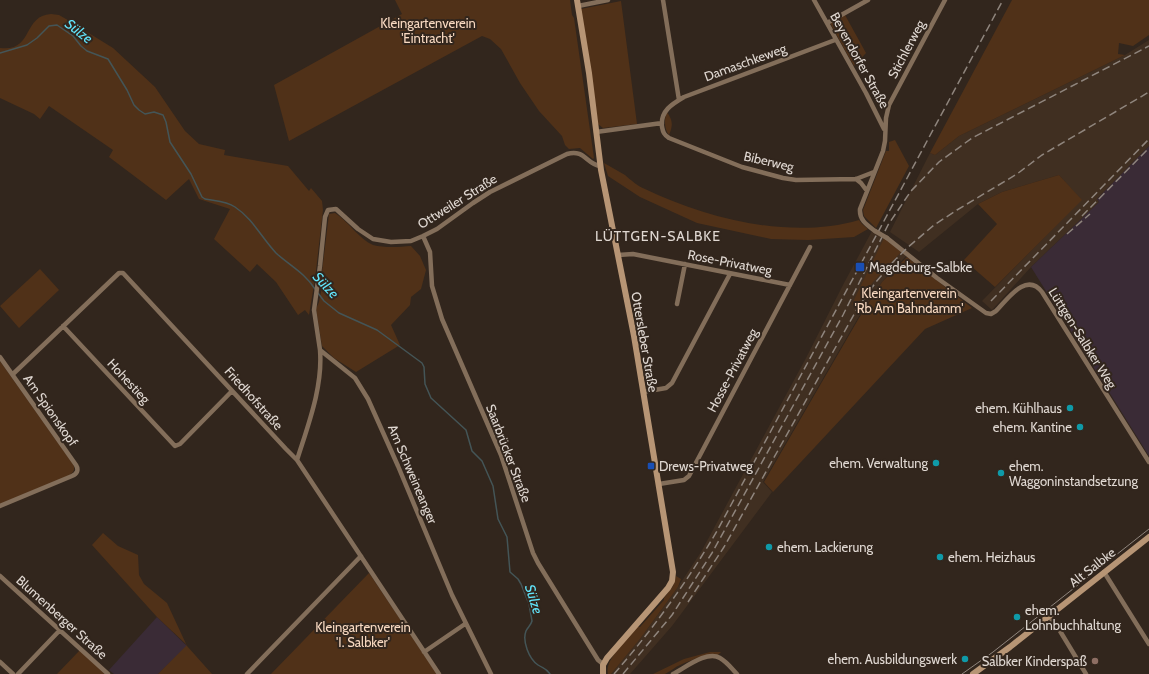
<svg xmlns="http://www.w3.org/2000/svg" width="1149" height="674" viewBox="0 0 1149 674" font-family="Cabin,sans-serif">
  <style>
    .built { fill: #402f21 }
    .industrial { fill: #3a2b36 }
    .green { fill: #503118 }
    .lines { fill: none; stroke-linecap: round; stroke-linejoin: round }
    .stream { stroke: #445557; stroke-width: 1.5 }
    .street { stroke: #836e5a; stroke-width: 4.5 }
    .secondary { stroke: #b79575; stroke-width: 6 }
    .tram { stroke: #8f857d; stroke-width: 1 }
    .rail { stroke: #8f857d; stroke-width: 1.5; stroke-dasharray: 8 4; stroke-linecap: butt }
    .street-bridge { stroke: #836e5a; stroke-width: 4.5 }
    .transit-dot { fill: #1a4fb4; stroke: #32261d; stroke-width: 1.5 }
    .culture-dot { fill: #0f9aa8; stroke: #32261d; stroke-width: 1.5 }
    .education-dot { fill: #8d6e63; stroke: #32261d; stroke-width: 1.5 }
    .labels { text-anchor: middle; stroke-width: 4; stroke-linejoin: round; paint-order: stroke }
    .park-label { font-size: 13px; fill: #f8d9c1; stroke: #32261d }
    .street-label { font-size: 13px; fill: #e0d8d2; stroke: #32261d }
    .poi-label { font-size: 13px; fill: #e0d8d2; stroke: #32261d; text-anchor: start }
    .water-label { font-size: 14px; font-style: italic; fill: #62e6fd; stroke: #32261d }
    .neighbourhood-label { font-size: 14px; letter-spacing: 1px; fill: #e0d8d2; stroke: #32261d }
  </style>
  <rect width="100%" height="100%" fill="#32261d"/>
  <path class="built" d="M1149,40V146L1097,199L1099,202L1031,267L992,310L982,301L1081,200L1059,175L1002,192L978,204L919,252L890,232L930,153L935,155L959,136L1125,55Z
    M872,231L884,238L906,256L882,282L858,318L763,482L772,492L672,626L630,674H611L640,639L678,587L701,552L806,358L844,283Z"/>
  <path class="industrial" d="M1149,146V456L1031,267L1099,202L1097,199Z
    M157,617L187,646L158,674H114L109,670Z"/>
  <path class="green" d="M395,0H570L572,15L574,18L594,158L593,159L580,148L569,149L565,145L562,136L539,111L520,83L501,49L490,39L482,36L289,141L274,85L402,14Z
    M1012,0H1149V35L1133,46L1119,43L1118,54L1125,55L959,136L935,155L930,153Z
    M621,1L637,124L603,128L598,124L581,9Z
    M51,14L59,15L66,19L113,48L155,87L185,131L199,144L225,150L224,155L288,166L309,191L311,188L322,201L323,210L315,279L309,315L305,310L298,315L276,282L257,264L250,272L214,239L230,209L199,199L189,179L166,200L109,157L113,150L49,106L40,119L34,114L0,98V48C34,52 22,16 51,14Z
    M845,15L866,53L854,66L830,23Z
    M667,112C673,121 673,125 669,135C664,129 664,119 667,112Z
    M895,140L909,166L876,228L864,216L863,210L886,151H889V142Z
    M604,163C611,167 618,171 625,175C631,180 637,186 645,189C708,219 791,240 859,220L862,224L868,229L854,237L808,240L771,239L697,223L640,197L608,176Z
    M1059,175L1082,200L995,287L964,260L997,224L978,204L1002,192Z
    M335,213C348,221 360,240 373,245C384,248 400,247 411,246L420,256L426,270L421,289L411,297L410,305L391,325L400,345L356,372L334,358L322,346L316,309L319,302L323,282L321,280L329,214Z
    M884,238L901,252L873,282L855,307L852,304Z
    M907,257L972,308L925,329L773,492L764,482L859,318L882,282Z
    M40,269L59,290L19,328L0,306Z
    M0,361L73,464C76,470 73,473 68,476L0,504Z
    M103,533L118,546L138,555L139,575L144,584L167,603L187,646L212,674H158L187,645L157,617L92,545Z
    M369,573L437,674H271Z
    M676,576L681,579L678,587L640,639L611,674H608C604,660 628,638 637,627H640L664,600V598L673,586Z
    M80,650L105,674H57Z
    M710,652H721L718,655C711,651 684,663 676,667C673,669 669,672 665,674C662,674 656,674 653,674L684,659Z"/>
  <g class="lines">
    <path class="stream" d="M0,53L27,45L37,38L49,26L57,25L73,36L81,46L87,51L108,59L127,90L134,105L139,110L145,114L154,112L163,115L166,122L170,142L191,174L202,197L205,199C214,201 226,201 235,207C252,218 262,238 276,253C289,265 305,273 315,289
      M318,293L324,301L339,313L377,330L422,363L424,367L425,384L431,398L466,430L472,451L482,461L493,486L498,519L507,537L510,572L518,579L521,584L529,604L532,621C531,625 528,627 526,631C522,641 529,659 538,665C544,669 545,667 550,674"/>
    <path class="street" d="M663,0L679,100
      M814,0L866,93L884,129
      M578,6L608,0
      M827,23L868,0
      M835,40L684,97C672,104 660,111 662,127C663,132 664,135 669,138L742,167L783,178L796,180L856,179L874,172
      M596,132L662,123
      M856,179L861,183L867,191
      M875,231C867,225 859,220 860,209L883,151L885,141L886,118L889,105L945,0
      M423,236L430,252L432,286L442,319L501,455L533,553L538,563L598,660L603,664
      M887,238L937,278L986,313L991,314L996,311C1007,300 1026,271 1042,292L1149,462
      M618,255L633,254L790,285
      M677,304L685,264
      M63,326L175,446L180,444L232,391
      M0,357L76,465C79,470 77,474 72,476L0,506
      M13,374L119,273H123L286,449L297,460L439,674
      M643,392L666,388L672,383L730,274
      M297,460C308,425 323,387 320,350
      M659,484L684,480L689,476L810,247
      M1104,572L1149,644
      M0,576L108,674
      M1049,616L1060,631L1086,674
      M424,652L465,624
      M0,662L13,674
      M18,674L60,630
      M247,674L361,556
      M491,674L452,595L398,466L368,399L355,378L320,350L314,310L320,266L325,217L328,210L336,209L358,229L373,239L391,242L411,241L423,236L437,229L473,203L490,192L567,154C585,149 586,164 600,166
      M673,674C685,668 707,650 720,658C727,662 732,669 737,674"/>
    <path class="secondary" d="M577,0L589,73L601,170L634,336L673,572L672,581L668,588L607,658L603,665V674
      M973,674L1010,647L1149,537"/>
    <path class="tram" d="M962,674L993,652L1149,529"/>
    <path class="rail" d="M1082,216L1149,148
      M1067,234L1090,214
      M991,301L1149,139
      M688,602L724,547L857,309L876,282L893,262L907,248L934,225L957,210L1017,174L1042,155L1149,92
      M614,674C653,629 687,582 717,531L1003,0
      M623,674L672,615L712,553L843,315L888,225L911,191L939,162L972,138L1149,46"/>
    <path class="street-bridge" d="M875,231L887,238"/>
  </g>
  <g class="transit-dot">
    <rect x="855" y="262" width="10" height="10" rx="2"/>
    <rect x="647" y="462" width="8" height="8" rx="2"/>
  </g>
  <g class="culture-dot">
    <circle cx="1070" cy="408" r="4"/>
    <circle cx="1080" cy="427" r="4"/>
    <circle cx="936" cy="463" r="4"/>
    <circle cx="1001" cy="473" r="4"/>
    <circle cx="769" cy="547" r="4"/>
    <circle cx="940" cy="557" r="4"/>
    <circle cx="1017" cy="617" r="4"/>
    <circle cx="965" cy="659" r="4"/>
  </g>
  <circle class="education-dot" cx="1095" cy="661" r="4"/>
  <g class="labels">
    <g class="park-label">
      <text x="428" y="28">Kleingartenverein<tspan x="428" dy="15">'Eintracht'</tspan></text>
      <text x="909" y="298">Kleingartenverein<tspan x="909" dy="15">'Rb Am Bahndamm'</tspan></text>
      <text x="363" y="632">Kleingartenverein<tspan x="363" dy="15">'I. Salbker'</tspan></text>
    </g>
    <g class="street-label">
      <text transform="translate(906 49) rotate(-62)" y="5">Stichlerweg</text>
      <text transform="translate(860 60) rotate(61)" y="5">Beyendorfer Straße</text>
      <text transform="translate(745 62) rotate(-20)" y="5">Damaschkeweg</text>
      <text transform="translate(769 161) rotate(13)" y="5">Biberweg</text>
      <text transform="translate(457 201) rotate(-32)" y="5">Ottweiler Straße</text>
      <text transform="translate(730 262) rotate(11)" y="5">Rose-Privatweg</text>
      <text transform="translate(1083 338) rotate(58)" y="5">Lüttgen-Salbker Weg</text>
      <text transform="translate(645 342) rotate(80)" y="5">Ottersleber Straße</text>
      <text transform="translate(732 370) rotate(-62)" y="5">Hosse-Privatweg</text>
      <text transform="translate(129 381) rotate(47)" y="5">Hohestieg</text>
      <text transform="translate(254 398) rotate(48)" y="5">Friedhofstraße</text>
      <text transform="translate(51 410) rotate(55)" y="5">Am Spionskopf</text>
      <text transform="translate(509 453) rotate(69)" y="5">Saarbrücker Straße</text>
      <text transform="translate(413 474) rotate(67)" y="5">Am Schweineanger</text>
      <text transform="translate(1092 567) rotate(-38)" y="5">Alt Salbke</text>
      <text transform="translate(62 617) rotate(42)" y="5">Blumenberger Straße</text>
    </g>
    <g class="poi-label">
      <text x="869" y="272">Magdeburg-Salbke</text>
      <text x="1062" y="413" text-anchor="end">ehem. Kühlhaus</text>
      <text x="1072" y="432" text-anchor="end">ehem. Kantine</text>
      <text x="928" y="468" text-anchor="end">ehem. Verwaltung</text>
      <text x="659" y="471">Drews-Privatweg</text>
      <text x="1009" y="471">ehem.<tspan x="1009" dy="15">Waggoninstandsetzung</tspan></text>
      <text x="777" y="552">ehem. Lackierung</text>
      <text x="948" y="562">ehem. Heizhaus</text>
      <text x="1025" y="615">ehem.<tspan x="1025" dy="15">Lohnbuchhaltung</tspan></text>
      <text x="957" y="664" text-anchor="end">ehem. Ausbildungswerk</text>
      <text x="1087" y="666" text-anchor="end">Salbker Kinderspaß</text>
    </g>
    <g class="water-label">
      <text transform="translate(79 31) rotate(38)" y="5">Sülze</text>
      <text transform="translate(326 285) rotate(47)" y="5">Sülze</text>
      <text transform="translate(534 599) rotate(73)" y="5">Sülze</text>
    </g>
    <g class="neighbourhood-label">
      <text x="658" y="241">LÜTTGEN-SALBKE</text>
    </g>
  </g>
</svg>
